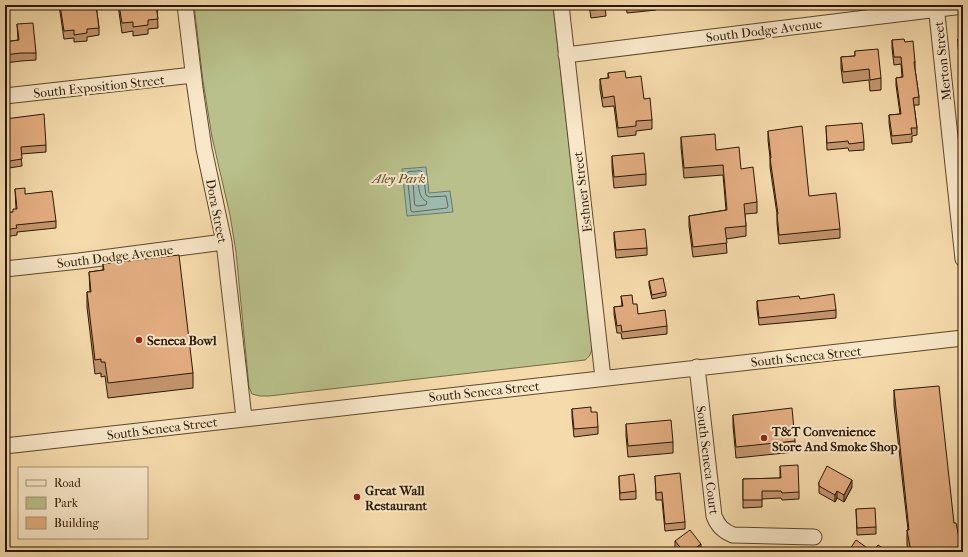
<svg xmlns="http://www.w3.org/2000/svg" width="968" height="557" viewBox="0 0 968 557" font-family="'IM FELL French Canon',serif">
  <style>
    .green { fill: #b9c08b; stroke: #726c46 }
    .water { fill: #9cbaad; stroke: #6e7968 }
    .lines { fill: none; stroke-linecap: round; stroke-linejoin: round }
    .shore { stroke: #636856; stroke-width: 1 }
    .minor-casing { stroke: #5d482b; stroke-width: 17 }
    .minor { stroke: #f8e7c8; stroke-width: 15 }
    .wall { fill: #c3956e; stroke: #2a1700 }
    .shaded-wall { fill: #9f795a; stroke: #2a1700 }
    .building { fill: #e3ad80; stroke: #2a1700 }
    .poi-dot { fill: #8f2418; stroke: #f8e7c8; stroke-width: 1.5 }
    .labels { text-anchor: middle; stroke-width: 4; stroke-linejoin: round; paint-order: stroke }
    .street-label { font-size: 13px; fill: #2a1700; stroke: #f8e7c8 }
    .park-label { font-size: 13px; font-style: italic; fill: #554a2a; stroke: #f8e7c8 }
    .poi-label { font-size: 13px; font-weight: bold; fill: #2a1700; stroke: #f8e7c8; text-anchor: start }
  </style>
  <rect width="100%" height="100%" fill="#f5daab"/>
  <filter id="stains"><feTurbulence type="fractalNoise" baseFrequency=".005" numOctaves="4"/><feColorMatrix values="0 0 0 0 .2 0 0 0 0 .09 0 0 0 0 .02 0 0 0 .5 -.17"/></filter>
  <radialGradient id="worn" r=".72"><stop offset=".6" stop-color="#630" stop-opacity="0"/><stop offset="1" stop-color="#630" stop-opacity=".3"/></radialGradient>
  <path class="green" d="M194,5H553L592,344C592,351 591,356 585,360L269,396H260L252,394L249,387L236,252L230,215L212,137L203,81Z"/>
  <path class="water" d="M426,167L429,193L450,191L453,212L407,216L402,169Z"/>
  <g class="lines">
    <path class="shore" d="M421,171L423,173L426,195L429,197L446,196L448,206L447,208L413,212L411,211L407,174L408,172Z
      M413,177L418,178C419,188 418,197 427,202L426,205L417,206L415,205Z"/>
    <defs>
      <path id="minor" d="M185,5L195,88L204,149L224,242L244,418
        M561,5L603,378
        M936,5L963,259
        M566,55L963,6
        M5,96L193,75
        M5,269L79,261L224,242
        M697,367L714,516C718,526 723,531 733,535L814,537
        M5,446L963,338"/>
    </defs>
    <use href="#minor" class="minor-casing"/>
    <use href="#minor" class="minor"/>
  </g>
  <path class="wall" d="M59,5H96L99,28V35L87,37V41L74,42V38L64,39Z
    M118,5H157L158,28L148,29V34L133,36V31L122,33Z
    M589,5H605L606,16L591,18Z
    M626,5H656V10L627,13Z
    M17,24L36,53V60L21,61L5,63V42L18,40Z
    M963,38V86L958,46V39Z
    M892,40L905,42L915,62V69L919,97V105H914L917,128V135L912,136V142L892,144L889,123V115L900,114L896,85V78L902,77L901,64L894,65L892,48Z
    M855,51L881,78V90L870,91L869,80L843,83L841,68V57L855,56Z
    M608,73L626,78L644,99L652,120V129L636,131V135L618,137L614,106L603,107L600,89V79L608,78Z
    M5,119L46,145V152L21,154L22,166L9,168L7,148H5Z
    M826,126L864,142V150L849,151L848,148L827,150Z
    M768,131L809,196L840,229V238L779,244L777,223V214L770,167V158L768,140Z
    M681,137L716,150L741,169L757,202V213L745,214L746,226V236L726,239L727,253L693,257L689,226V216L726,210L723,175L684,178L681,147Z
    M612,156L646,174V185L614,188L612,168Z
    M15,189L25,194L56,221V228L17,232V235L5,237V213L13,212L16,209Z
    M614,232L647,248V255L616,258L614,239Z
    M103,264L193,373V388L108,398L105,376L101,377V373L95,374L87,307V292H90L89,272L103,270Z
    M649,281L666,292V296L652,299L649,285Z
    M621,296L633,304L638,314L667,326V334L622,339L621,333H617L614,314V307L622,306Z
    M800,299L836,310V318L759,325L757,309V301Z
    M5,340L7,352V363H5Z
    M894,390L954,523L962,552H908L907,544V530H908L894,405Z
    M572,409L591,412L598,427V434L574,437L572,417Z
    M733,415L795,441V452L736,458L733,426Z
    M626,424L673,442V453L628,457L626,435Z
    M780,466L799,492V499L782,500L781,498L762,499V507L743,508V479L780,478Z
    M619,476L636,491V499L620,500L619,483Z
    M655,476L685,522V529L665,531L662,500H656Z
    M819,482L852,487L844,502L837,498L835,502L819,493Z
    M856,509L876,527V534L857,535Z
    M675,541L701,551L700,552H678L675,549Z"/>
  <path class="shaded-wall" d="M852,480V487L844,502V495Z
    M837,491V498L835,502V495Z
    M701,544V551L700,552H690Z"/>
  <path class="building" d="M60,5H96L99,28L87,29V33L74,35V30L64,31Z
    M119,5H156L158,19L148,20V25L133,27V22L122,23Z
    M590,5H605L606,9L591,10Z
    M33,23L36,53H21L5,55V42L19,40L17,24Z
    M963,38V78L958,39Z
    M904,39L905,42L913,41L915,62H914L919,97L913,98L917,128H911L912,134L892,136L889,115L901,114L896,78L903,77L901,57H894L892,40Z
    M878,49L881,78L870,80L869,69L843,72L841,57L855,56V51Z
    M625,71L626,78L641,76L644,99L650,98L652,120L636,121V126L618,128L614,96L603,98L600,79L609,78L608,73Z
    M44,114L46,145L21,147L22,159L9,161L7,141H5V119Z
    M862,123L864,142L849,144L848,141L827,143L826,126Z
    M802,126L809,196L836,193L840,229L779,235L777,214H778L770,158H771L768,131Z
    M715,134L716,150L739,147L741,169L753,167L757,202L744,204L746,226L725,228L727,243L693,247L689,216L727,210L723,165L684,168L681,137Z
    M644,153L646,174L614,177L612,156Z
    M25,188V194L52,191L56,221L16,225L17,228L5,230V213L13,212V209H17L15,189Z
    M645,229L647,248L616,250L614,232Z
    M179,255L193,373L108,383L105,362H101V359L95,360L87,292H91L89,272L104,270L103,264Z
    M663,278L666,292L652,295L649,281Z
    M834,294L836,310L759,318L757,301L799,296L800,299Z
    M632,295L633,304H637L638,314L665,310L667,326L622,332L621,325L617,326L614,307L623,306L621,296Z
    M5,340H6L7,352H5Z
    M939,386L954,523H956L962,552H911L907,530H909L894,390Z
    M591,407V412H597L598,427L574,429L572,409Z
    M792,408L795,441L736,447L733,415Z
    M671,420L673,442L628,446L626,424Z
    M798,465L799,492L782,493L781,491H762V500H743V479L781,478L780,466Z
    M827,466L852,480L844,495L837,491L835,495L819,486V482Z
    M680,473L685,522L665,524L662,492L656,493L655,476Z
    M634,474L636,491L620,493L619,476Z
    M875,508L876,527L857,528L856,509Z
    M690,530L701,544L690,552H684L675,541Z
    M856,540L873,552L878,545L889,552H848Z
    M706,548L714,552H704Z"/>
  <g class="poi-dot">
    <circle cx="139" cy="340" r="4"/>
    <circle cx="764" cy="438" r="4"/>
    <circle cx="357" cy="497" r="4"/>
  </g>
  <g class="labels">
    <g class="street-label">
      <text transform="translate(764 30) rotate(-7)" y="5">South Dodge Avenue</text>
      <text transform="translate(942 61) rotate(-96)" y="5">Merton Street</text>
      <text transform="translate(99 86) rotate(-6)" y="5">South Exposition Street</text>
      <text transform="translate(582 192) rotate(-97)" y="5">Esthner Street</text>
      <text transform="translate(217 211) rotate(79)" y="5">Dora Street</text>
      <text transform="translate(115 256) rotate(-7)" y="5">South Dodge Avenue</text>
      <text transform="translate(806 356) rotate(-6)" y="5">South Seneca Street</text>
      <text transform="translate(484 391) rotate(-6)" y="5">South Seneca Street</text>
      <text transform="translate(162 428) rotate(-7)" y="5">South Seneca Street</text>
      <text transform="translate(708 460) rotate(83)" y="5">South Seneca Court</text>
    </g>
    <g class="park-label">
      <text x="399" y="183">Aley Park</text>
    </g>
    <g class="poi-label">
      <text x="147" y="345">Seneca Bowl</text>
      <text x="772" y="436">T&amp;T Convenience<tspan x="772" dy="15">Store And Smoke Shop</tspan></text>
      <text x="365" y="495">Great Wall<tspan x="365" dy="15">Restaurant</tspan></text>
    </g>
  </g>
  <rect width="968" height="557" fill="none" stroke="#f5daab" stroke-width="20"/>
  <rect x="6" y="6" width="956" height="545" fill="none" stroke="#2a1700" stroke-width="2"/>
  <rect x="10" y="10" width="948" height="537" fill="none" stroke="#2a1700"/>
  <rect x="18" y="467" width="130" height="72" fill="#f8e7c8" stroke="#a69478"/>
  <rect x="26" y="480" width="20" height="6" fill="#f8e7c8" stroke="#a69478"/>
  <text x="54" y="487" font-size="12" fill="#2a1700">Road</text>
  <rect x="26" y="497" width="20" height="12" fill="#b9c08b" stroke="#a69478"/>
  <text x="54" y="507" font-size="12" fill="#2a1700">Park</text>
  <rect x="26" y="517" width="20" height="12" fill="#e3ad80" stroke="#a69478"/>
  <text x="54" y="527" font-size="12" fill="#2a1700">Building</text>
  <rect width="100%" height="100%" filter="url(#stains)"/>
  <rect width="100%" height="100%" fill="url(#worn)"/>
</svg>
